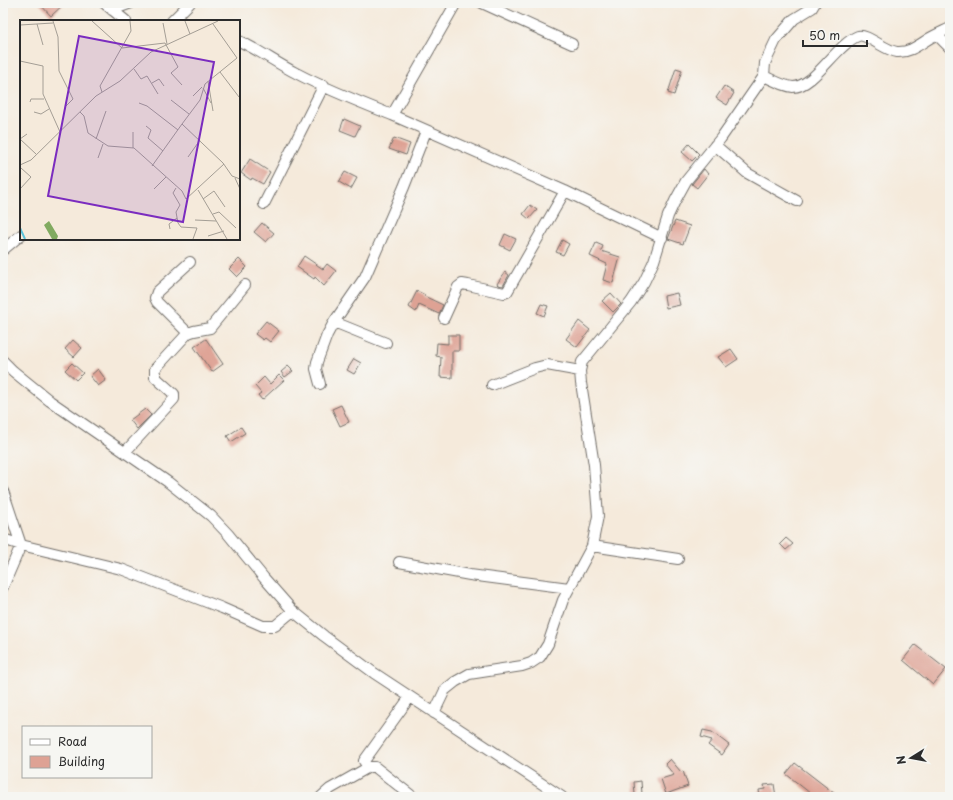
<svg xmlns="http://www.w3.org/2000/svg" width="953" height="800" viewBox="0 0 953 800" font-family="'Playpen Sans',sans-serif">
  <style>
    .building { fill: #dea294 }
    .lines { fill: none; stroke-linecap: round; stroke-linejoin: round }
    .minor-casing { stroke: #726e69; stroke-width: 12 }
    .minor { stroke: #fff; stroke-width: 10 }
    .inset-river { fill: none; stroke: #5cc2da; stroke-width: 2 }
    .inset-road { fill: none; stroke: #a49e95; stroke-width: 1 }
    .view { fill: #7b2cbf; fill-opacity: 0.15; stroke: #7b2cbf; stroke-width: 2 }
    .inset-edge { fill: none; stroke: #2b2b2b; stroke-width: 2 }
  </style>
  <rect width="100%" height="100%" fill="#f6f6f2"/>
  <filter id="ink" filterUnits="userSpaceOnUse"><feTurbulence type="fractalNoise" baseFrequency=".025" numOctaves="2"/><feDisplacementMap in="SourceGraphic" scale="8" xChannelSelector="R" yChannelSelector="G"/><feConvolveMatrix kernelMatrix="1 2 1 2 8 2 1 2 1" color-interpolation-filters="sRGB"/></filter>
  <filter id="wash" filterUnits="userSpaceOnUse"><feTurbulence type="fractalNoise" baseFrequency=".012" numOctaves="4" result="noise"/><feDisplacementMap in="SourceGraphic" scale="16" xChannelSelector="R" yChannelSelector="G"/><feGaussianBlur stdDeviation="0.9" result="paint"/><feColorMatrix in="noise" values="0 0 0 0 0 0 0 0 0 0 0 0 0 0 0 0 0 1.4 0 .05"/><feComposite in="paint" operator="in"/></filter>
  <g filter="url(#wash)">
    <rect width="100%" height="100%" fill="#f5eadb"/>
    <g id="blocks">
      <path class="building" d="M39,3H65L51,16Z
        M676,68L682,70L674,95L668,93Z
        M724,86L734,93L727,105L716,98Z
        M344,119L360,126L355,136L340,130Z
        M394,138L410,144L406,155L389,149Z
        M689,144L699,154L692,161L682,152Z
        M250,159L270,172L263,184L252,178L251,180L241,173Z
        M704,169L708,174L697,188L692,184Z
        M345,172L357,178L351,189L339,182Z
        M530,205L537,210L529,219L523,214Z
        M675,221L690,226L683,244L668,239Z
        M262,223L274,233L266,242L254,232Z
        M505,234L516,239L510,250L500,245Z
        M562,240L569,244L563,255L556,252Z
        M596,243L603,246L601,251L620,257L613,283L603,280L607,264L590,256Z
        M304,256L323,269L327,264L336,271L324,286L315,277L314,279L297,267Z
        M239,259L247,267L237,277L229,269Z
        M505,272L509,275L503,286L498,285L497,284Z
        M417,291L425,295L424,296L443,305L439,314L419,305L416,312L409,307Z
        M611,293L621,304L613,312L602,301Z
        M677,293L680,305L666,308L664,296Z
        M541,304L548,306L544,316L537,313Z
        M266,321L279,331L270,342L265,338L263,340L255,334Z
        M579,321L590,330L577,347L566,339Z
        M448,335H459V351H452V378L440,377L441,357L436,356L437,343L448,344Z
        M206,339L223,364L212,372L194,347Z
        M73,340L82,348L74,357L65,349Z
        M731,349L738,359L726,367L718,357Z
        M354,359L361,363L354,374L347,370Z
        M72,363L83,373L76,380L65,370Z
        M288,366L293,371L285,377L281,372Z
        M98,369L106,380L98,386L90,376Z
        M279,375L284,380L262,400L258,395L261,393L255,386L264,377L270,384Z
        M341,405L349,422L340,426L332,409Z
        M145,409L151,415L137,429L130,420Z
        M241,427L245,433L231,442L227,436Z
        M786,538L793,544L786,550L780,544Z
        M915,645L946,669L933,685L903,660Z
        M703,730L712,732L729,745L722,755L708,745L712,740L701,737Z
        M670,759L681,772L683,771L688,786L666,794L661,779L674,775L665,764Z
        M795,763L839,797H815L786,774Z
        M641,781L642,794L635,795L634,782Z
        M774,784L776,797H760L759,790L765,789L764,785Z"/>
    </g>
  </g>
  <g filter="url(#ink)">
    <use href="#blocks" fill-opacity="0" stroke="#726e69" stroke-width="1"/>
    <g class="lines">
      <defs>
        <path id="minor" d="M104,3L126,21
          M482,3L572,44
          M112,10L131,3
          M172,21L190,3
          M937,35L950,48
          M239,41C259,50 276,63 296,73C326,89 359,102 392,115L456,3
          M764,76C773,80 783,86 793,87C814,87 837,44 858,36C866,33 886,51 897,52C910,53 920,44 930,38C937,34 944,31 950,28
          M392,115L565,191L662,238
          M715,145L747,173L797,201
          M264,204L324,85
          M3,250L21,235
          M444,318L458,287L462,284L468,285L504,293L507,292L565,191
          M334,322L386,343
          M188,333L157,302L155,298L157,292L190,262
          M3,361L13,371L50,401L168,482L211,516L228,534L264,578L293,611L324,636L374,673L562,797
          M320,384L316,369L317,362L327,335L334,322L365,277L404,187L426,131
          M492,385L535,368L547,365L580,371
          M125,452L174,399V394L155,377V369L188,333L194,331L210,328L245,285
          M3,491L21,545L3,587
          M3,539L21,545L121,569L222,608L263,626H275L293,611
          M592,546L678,559
          M399,562L470,575L569,588
          M434,713L445,690L455,682L469,674L522,666L531,663L540,657L548,644L563,600L592,546L598,516L594,465L581,383L580,371L582,362L631,302L644,282L654,261L668,216L675,201L686,181L721,138L764,76L765,63L776,40L794,19L812,8L815,3
          M368,767L364,761L410,697
          M321,797L330,789L369,767H375L413,797"/>
      </defs>
      <use href="#minor" class="minor-casing"/>
      <use href="#minor" class="minor"/>
    </g>
  </g>
  <g transform="translate(20 20)">
    <rect width="220" height="220" fill="#f5eadb"/>
    <path d="M29,201L38,216L37,219H32L24,205Z" fill="#81aa60"/>
    <path class="inset-river" d="M0,208L5,219"/>
    <path class="inset-road" d="M33,1L38,17L39,51L53,79L45,87M72,1L102,28L145,23L158,47L151,53L162,65M165,1L170,14M143,3L147,24M17,4L23,25M193,4L217,38L185,64L180,80L162,104L203,143L212,156L220,159M0,5L33,3M0,41L23,46V74L40,112M114,49L121,59L127,56L138,74M200,52L219,77M188,61L193,91M132,63L139,59L144,66M183,68L191,83M82,72L80,66L111,11L110,1M173,76L182,67M151,80L169,94M10,82L11,79H24M119,83L127,86L158,110M14,92L21,94L29,89M60,92L64,96L68,113L88,126L114,128L162,171L166,179L204,144M126,106L131,110L128,118L143,131M7,114L0,119L16,134M76,119L86,91M113,128V112M168,137L180,120M78,138L83,124M0,145L11,140L76,76L100,61L131,32L198,1M132,146L162,104M215,158L220,169M156,168L153,173L160,185L156,192L158,203L161,207L177,208L173,219M0,169L11,157L1,148M134,169L146,157M178,170L207,219M183,179L194,171L205,187M193,194L199,192L216,208M175,200L196,201M150,209L149,204L157,198M188,216L204,211"/>
    <path class="view" d="M59,16L194,42L163,202L28,176Z"/>
    <rect width="220" height="220" class="inset-edge"/>
  </g>
  <rect width="953" height="800" fill="none" stroke="#f6f6f2" stroke-width="16"/>
  <rect x="22" y="726" width="130" height="52" fill="#f6f6f2" stroke="#a5a5a2"/>
  <rect x="30" y="739" width="20" height="6" fill="#ffffff" stroke="#a5a5a2"/>
  <text x="58" y="746" font-size="12" fill="#2b2b2b">Road</text>
  <rect x="30" y="756" width="20" height="12" fill="#dea294" stroke="#a5a5a2"/>
  <text x="58" y="766" font-size="12" fill="#2b2b2b">Building</text>
  <g transform="translate(911 758) rotate(259)" stroke="#f6f6f2" stroke-width="3" paint-order="stroke">
  <path d="M0-3L7 15L0 10L-7 15Z" fill="#2b2b2b"/>
  <text y="-6" font-size="11" font-weight="bold" text-anchor="middle" fill="#2b2b2b">N</text>
  </g>
  <path d="M803 40v6h64v-6" fill="none" stroke="#2b2b2b" stroke-width="2"/>
  <text x="809" y="40" font-size="12" fill="#2b2b2b" stroke="#f6f6f2" stroke-width="3" paint-order="stroke">50 m</text>
</svg>
